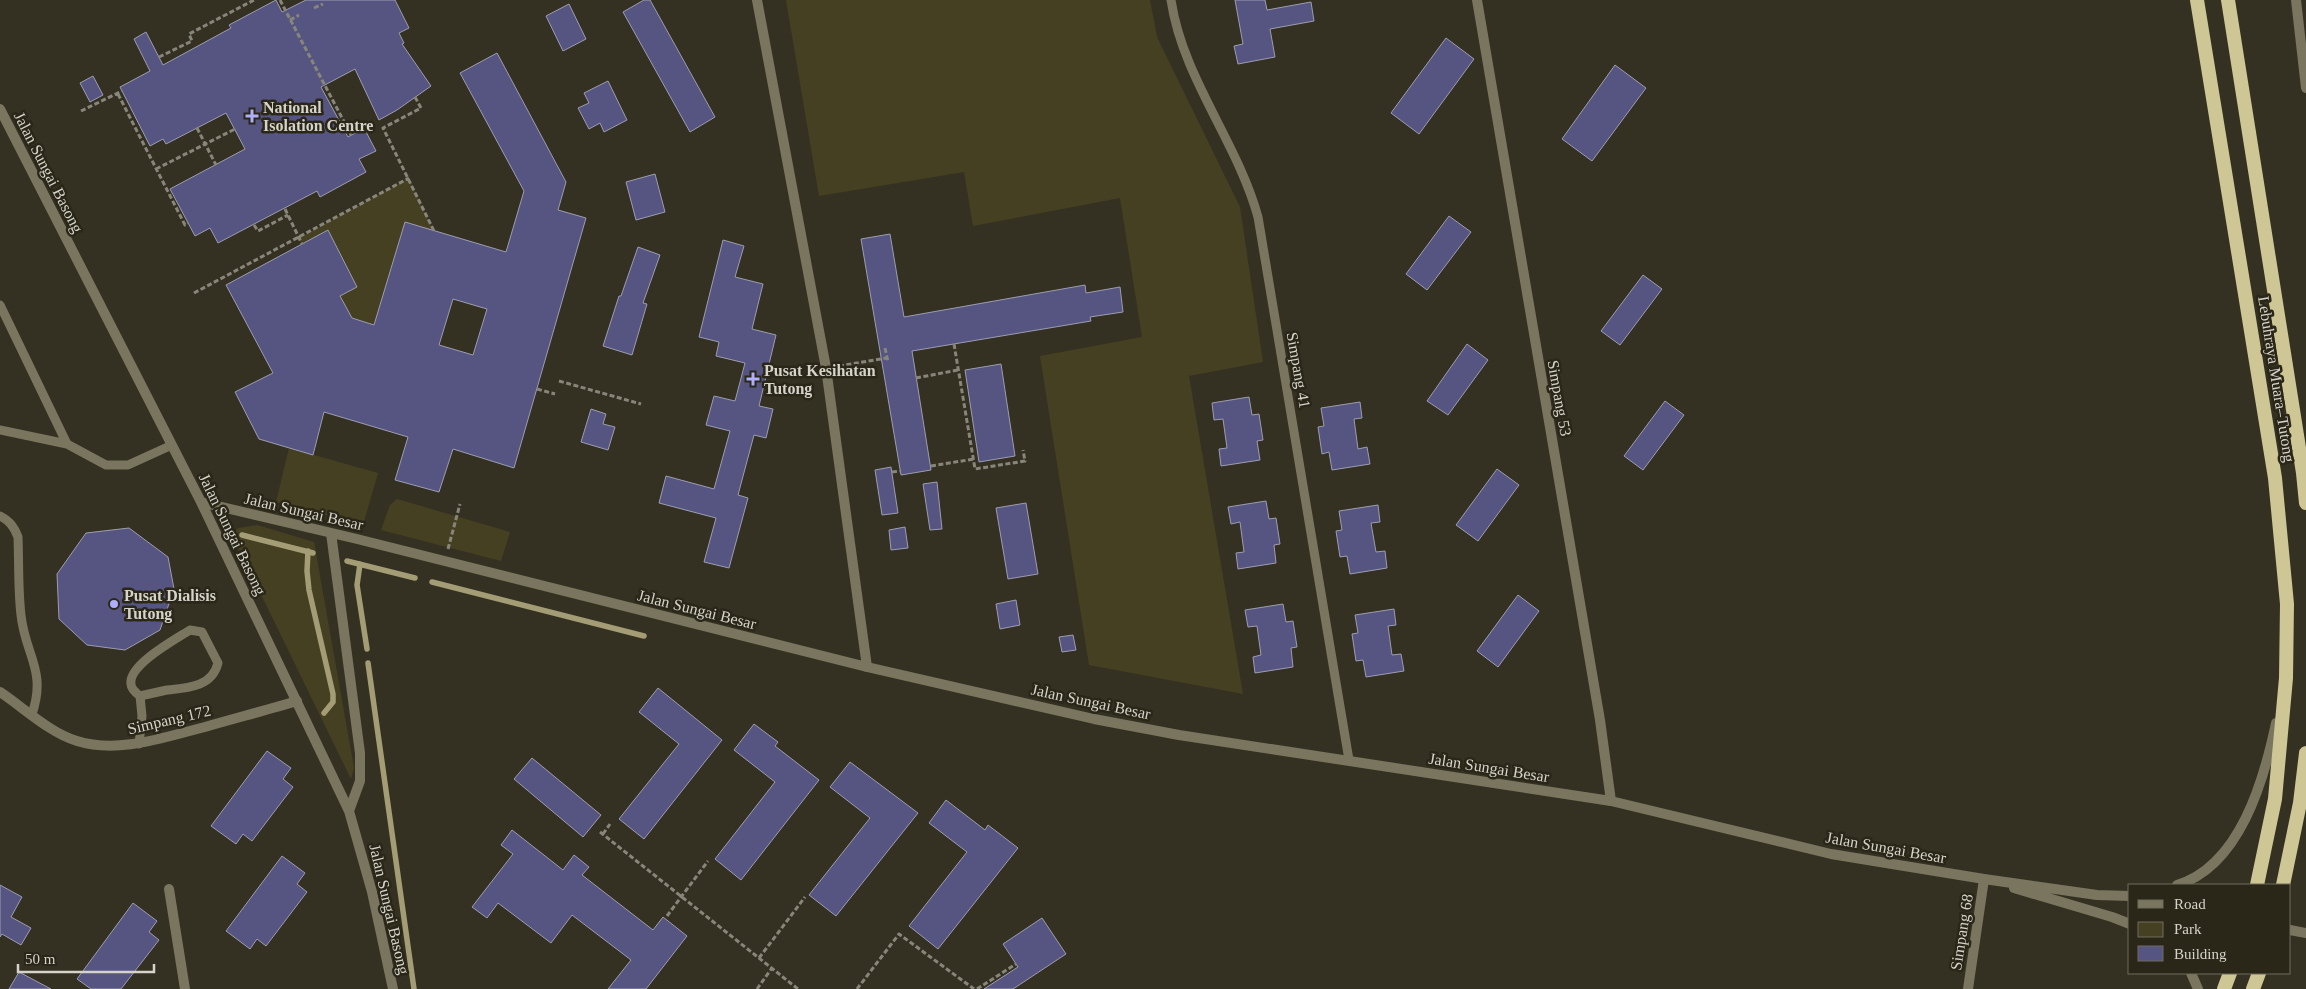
<svg xmlns="http://www.w3.org/2000/svg" width="2306" height="989" viewBox="0 0 2306 989" font-family="Georgia,serif">
  <style>
    .green { fill: #464022 }
    .lines { fill: none; stroke-linecap: round; stroke-linejoin: round }
    .stream { stroke: #a39c75; stroke-width: 5.5 }
    .building { fill: #565582; stroke: #9d9db0; fill-rule: evenodd }
    .path { stroke: #88867a; stroke-width: 3; stroke-dasharray: 5 2.5; stroke-linecap: butt }
    .service { stroke: #79755f; stroke-width: 9 }
    .minor { stroke: #79755f; stroke-width: 10 }
    .tertiary { stroke: #79755f; stroke-width: 10 }
    .trunk { stroke: #cec694; stroke-width: 14 }
    .poi-dot { fill: #afaefa; stroke: #2a2718; stroke-width: 2 }
    .labels { text-anchor: middle; stroke-width: 5; stroke-linejoin: round; paint-order: stroke }
    .poi-label { font-size: 16px; font-weight: bold; fill: #d5d3ca; stroke: #2a2718; text-anchor: start }
    .street-label { font-size: 16px; fill: #d5d3ca; stroke: #2a2718 }
  </style>
  <rect width="100%" height="100%" fill="#343122"/>
  <path class="green" d="M786,0H1150L1157,37L1240,207L1263,362L1189,376L1243,694L1089,665L1040,356L1142,337L1120,198L973,226L964,172L819,196Z
    M409,178L434,231L374,325L352,318L340,296L357,287L302,244L299,238Z
    M289,448L378,473L363,525L276,502Z
    M397,499L510,532L501,561L381,530L390,505Z
    M257,525L314,542L354,768L351,779L232,535L238,528Z"/>
  <g class="lines">
    <path class="stream" d="M242,535L313,553
      M308,551L307,571L309,590L333,694V702L324,713
      M347,561L415,578
      M360,564L357,585L367,649
      M432,582L644,636
      M368,663L414,989"/>
  </g>
  <path class="building" d="M276,0L282,12L306,0H395L409,28L399,33L404,43L402,44L431,86L397,110L379,120L355,69L321,87L348,137L364,128L376,151L359,159L366,172L320,197L317,191L218,243L210,228L195,236L170,189L245,149L226,113L166,144L163,139L150,146L120,87L150,71L134,39L146,32L163,65L231,28L229,25Z
    M644,0H650L715,117L690,132L623,12Z
    M1235,0H1265L1267,10L1311,2L1314,21L1270,29L1275,57L1238,64L1234,46L1243,44Z
    M569,4L586,39L563,51L546,16Z
    M1446,38L1474,59L1419,134L1391,113Z
    M497,53L566,182L558,210L586,218L514,468L453,449L439,492L395,480L408,437L324,412L313,455L259,439L235,392L273,373L226,285L328,230L357,287L340,296L352,318L374,325L405,222L506,252L524,191L460,73ZM453,299L487,309L473,355L439,345Z
    M1615,65L1646,88L1592,161L1562,139Z
    M93,76L103,95L90,102L80,83Z
    M608,81L627,120L604,132L600,123L589,129L578,108L589,103L584,93Z
    M655,174L665,212L636,220L626,182Z
    M1449,216L1471,232L1427,290L1406,274Z
    M890,234L904,317L1085,285L1086,293L1120,287L1123,312L1090,317L1091,321L912,351L931,470L901,475L861,239Z
    M723,240L744,246L735,277L763,284L752,329L776,335L759,406L773,409L766,438L754,435L738,495L748,498L729,568L704,562L716,518L659,503L666,476L714,489L730,431L706,425L714,396L735,401L745,363L716,356L719,342L699,337Z
    M638,247L660,255L643,303L647,304L632,355L603,346L619,296H621Z
    M1643,275L1662,289L1620,345L1601,331Z
    M1467,344L1488,360L1448,415L1427,401Z
    M1001,364L1015,456L979,462L965,370Z
    M1249,397L1252,415L1259,414L1263,440L1257,441L1260,460L1221,466L1219,449L1227,448L1223,419L1214,420L1212,403Z
    M1665,401L1684,415L1643,470L1624,456Z
    M1360,402L1362,418L1354,419L1358,449L1367,447L1370,464L1332,470L1329,452L1322,454L1318,427L1324,426L1321,408Z
    M591,409L606,414L603,424L615,427L608,450L581,442Z
    M891,467L898,513L882,515L875,470Z
    M1497,469L1519,485L1478,541L1456,525Z
    M937,482L942,529L930,530L923,484Z
    M1266,501L1269,519L1276,518L1280,544L1274,545L1276,563L1238,569L1236,553L1244,552L1240,522L1231,524L1228,507Z
    M1026,503L1038,574L1008,579L996,508Z
    M1378,505L1380,522L1371,523L1376,552L1385,551L1387,568L1350,574L1347,556L1340,557L1336,531L1342,530L1339,511Z
    M905,527L908,548L891,550L889,530Z
    M129,528L168,557L174,589L160,630L125,650L87,645L59,619L57,574L86,533Z
    M1518,595L1539,611L1498,667L1477,651Z
    M1016,600L1020,625L1000,629L996,604Z
    M1283,604L1286,622L1293,621L1297,647L1291,648L1293,667L1255,673L1253,657L1261,655L1257,626L1248,627L1245,610Z
    M1394,609L1396,625L1388,626L1392,655L1401,654L1404,671L1366,677L1363,660L1356,661L1352,634L1358,633L1355,615Z
    M1073,635L1076,650L1062,652L1059,637Z
    M658,688L722,740L644,839L619,819L679,744L639,712Z
    M754,724L778,742L775,746L819,780L741,880L715,859L775,782L734,750Z
    M267,751L291,768L283,779L293,787L252,841L243,834L236,844L211,826Z
    M532,758L601,815L583,837L514,779Z
    M850,762L918,813L836,916L809,895L870,818L830,787Z
    M946,800L985,830L988,825L1018,848L938,949L909,926L967,852L929,823Z
    M512,830L563,870L574,855L589,867L582,875L653,930L663,917L687,936L646,989H608L631,960L572,915L551,943L498,903L487,918L472,907L513,854L501,845Z
    M282,856L305,873L297,884L307,892L266,946L257,939L250,949L226,931Z
    M0,885L22,897L11,917L31,928L21,945L2,934L0,937Z
    M133,903L157,921L149,932L159,940L121,989H91L77,979Z
    M1042,918L1066,954L1013,989H984L1018,967L1003,944Z
    M19,972L51,989H9Z"/>
  <g class="lines">
    <path class="path" d="M280,0L351,135
      M314,8L323,4
      M290,20L299,15
      M159,57L192,41L189,34L254,0
      M118,94L185,225L188,223
      M415,97L421,108L383,128L434,231
      M81,111L122,91
      M197,128L216,165
      M156,169L235,129
      M285,209L302,244
      M254,225L258,231L288,215
      M194,293L409,178
      M954,344L975,469L1025,461L1023,450
      M885,348L888,362
      M839,366L887,358
      M916,378L958,370
      M559,381L641,404
      M537,389L555,394
      M931,466L974,459
      M892,472L900,471
      M448,549L460,504
      M600,832L798,989
      M603,834L610,824
      M667,916L708,861
      M759,958L805,897
      M757,989L772,968
      M857,989L899,934L974,989
      M977,989L1016,964"/>
    <path class="service" d="M1171,0C1183,79 1237,141 1258,217L1349,760
      M0,305L67,444L0,430
      M67,444L106,465H128L172,445
      M0,516C10,521 14,527 18,537C19,563 18,590 21,615C25,655 47,670 32,714
      M139,744L142,716L140,696C136,693 131,689 131,684C128,665 176,639 190,630L202,632L218,663C212,687 188,688 167,690C158,692 149,694 140,696"/>
    <path class="minor" d="M757,0L826,368L867,667
      M1477,0L1600,720L1611,801
      M2296,0L2306,88
      M0,692C24,708 50,733 77,741C119,754 164,737 205,727C236,718 267,710 297,701
      M169,889L185,989
      M2290,930L2306,933
      M1968,989L1984,879"/>
    <path class="tertiary" d="M0,109L201,502L349,811L372,892L393,989
      M201,502L357,539L867,667L1094,719L1179,735L1611,801L1831,854L1984,879L2097,895L2130,896
      M331,533L360,753V781L349,811
      M2177,885C2240,866 2264,780 2276,723
      M2014,888L2112,917L2130,924
      M2191,973L2198,989"/>
    <path class="trunk" d="M2197,0L2275,478L2287,604L2286,678L2275,799L2257,885
      M2228,0L2303,473L2306,503
      M2283,885L2300,803L2306,753
      M2224,989L2230,973
      M2253,989L2259,973"/>
  </g>
  <g class="poi-dot">
    <path d="M249.5 108.5h5v5h5v5h-5v5h-5v-5h-5v-5h5z"/>
    <path d="M750.5 371.5h5v5h5v5h-5v5h-5v-5h-5v-5h5z"/>
    <circle cx="114" cy="604" r="5"/>
  </g>
  <g class="labels">
    <g class="poi-label">
      <text x="263" y="113">National<tspan x="263" dy="18">Isolation Centre</tspan></text>
      <text x="764" y="376">Pusat Kesihatan<tspan x="764" dy="18">Tutong</tspan></text>
      <text x="124" y="601">Pusat Dialisis<tspan x="124" dy="18">Tutong</tspan></text>
    </g>
    <g class="street-label">
      <text transform="translate(49 172) rotate(63)" y="6">Jalan Sungai Basong</text>
      <text transform="translate(1299 370) rotate(80)" y="6">Simpang 41</text>
      <text transform="translate(2277 379) rotate(81)" y="6">Lebuhraya Muara–Tutong</text>
      <text transform="translate(1560 398) rotate(80)" y="6">Simpang 53</text>
      <text transform="translate(304 511) rotate(13)" y="6">Jalan Sungai Besar</text>
      <text transform="translate(233 534) rotate(64)" y="6">Jalan Sungai Basong</text>
      <text transform="translate(697 609) rotate(14)" y="6">Jalan Sungai Besar</text>
      <text transform="translate(1091 701) rotate(12)" y="6">Jalan Sungai Besar</text>
      <text transform="translate(169 719) rotate(-13)" y="6">Simpang 172</text>
      <text transform="translate(1489 767) rotate(9)" y="6">Jalan Sungai Besar</text>
      <text transform="translate(1886 847) rotate(10)" y="6">Jalan Sungai Besar</text>
      <text transform="translate(390 909) rotate(77)" y="6">Jalan Sungai Basong</text>
      <text transform="translate(1961 932) rotate(-81)" y="6">Simpang 68</text>
    </g>
  </g>
  <rect x="2128" y="884" width="162" height="90" fill="#2a2718" stroke="#6e6c5f"/>
  <rect x="2138" y="900" width="25" height="8" fill="#79755f" stroke="#6e6c5f"/>
  <text x="2174" y="909" font-size="15" fill="#d5d3ca">Road</text>
  <rect x="2138" y="922" width="25" height="15" fill="#464022" stroke="#6e6c5f"/>
  <text x="2174" y="934" font-size="15" fill="#d5d3ca">Park</text>
  <rect x="2138" y="946" width="25" height="15" fill="#565582" stroke="#6e6c5f"/>
  <text x="2174" y="959" font-size="15" fill="#d5d3ca">Building</text>
  <path d="M18 964v8h136v-8" fill="none" stroke="#d5d3ca" stroke-width="2.5"/>
  <text x="25" y="964" font-size="15" fill="#d5d3ca" stroke="#2a2718" stroke-width="4" paint-order="stroke">50 m</text>
</svg>
